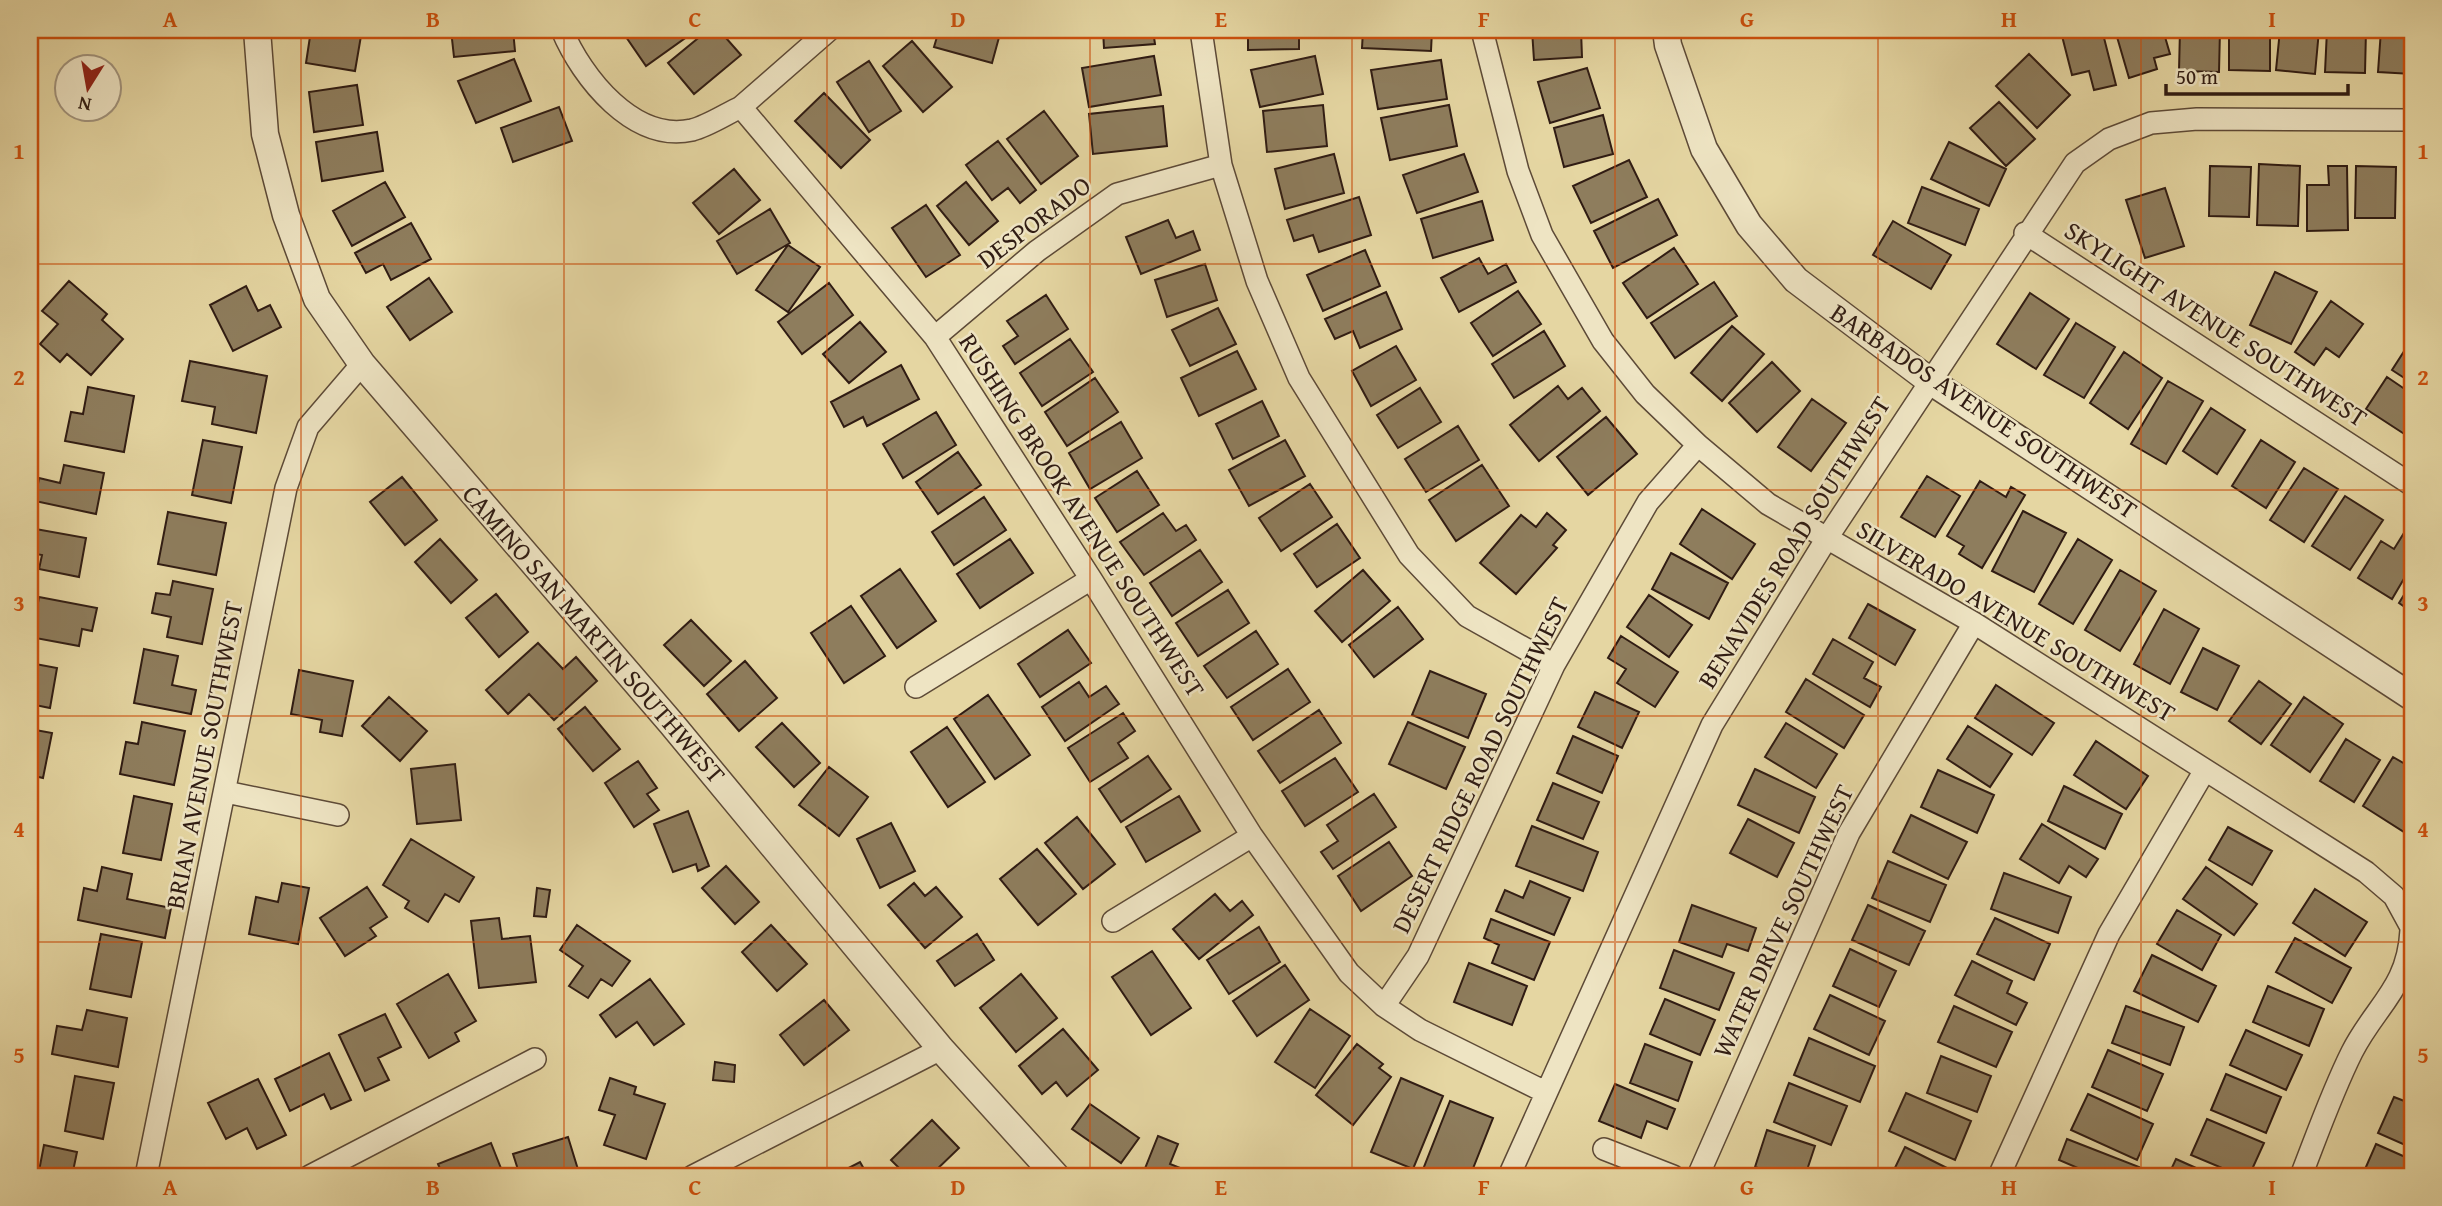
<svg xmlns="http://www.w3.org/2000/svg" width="2442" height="1206" viewBox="0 0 2442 1206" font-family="'Gentium Book Plus',serif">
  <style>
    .building { fill: #8e7d5d; stroke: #301c13; stroke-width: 2 }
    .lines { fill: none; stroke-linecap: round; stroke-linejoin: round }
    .minor-casing { stroke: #5d4a37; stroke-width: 24 }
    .tertiary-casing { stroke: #5d4a37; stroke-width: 29 }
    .minor { stroke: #eee4c3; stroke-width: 21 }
    .tertiary { stroke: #eee4c3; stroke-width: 26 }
    .grid { fill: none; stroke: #cc500d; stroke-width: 2; stroke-opacity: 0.55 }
    .labels { text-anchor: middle; stroke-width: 5; stroke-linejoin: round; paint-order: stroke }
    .street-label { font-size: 26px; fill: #301c13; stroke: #eee4c3 }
    .neatline { fill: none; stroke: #cc500d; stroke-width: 2.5 }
    .grid-label { font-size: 23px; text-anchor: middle; font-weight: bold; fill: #cc500d }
  </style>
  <rect width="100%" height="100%" fill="#e5d6a2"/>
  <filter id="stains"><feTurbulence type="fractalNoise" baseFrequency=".00286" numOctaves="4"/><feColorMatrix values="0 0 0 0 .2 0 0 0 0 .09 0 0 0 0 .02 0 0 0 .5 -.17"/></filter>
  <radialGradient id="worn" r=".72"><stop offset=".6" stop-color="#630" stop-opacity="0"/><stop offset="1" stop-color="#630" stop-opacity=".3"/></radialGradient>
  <path class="building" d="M311,30H362L355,71L306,63Z
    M451,30H513L515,51L454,57Z
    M630,30H694L695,31L646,66L624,34Z
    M708,30H719L741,55L694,94L668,63Z
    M939,30H1001L992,63L934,47Z
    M1103,30H1153L1155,44L1104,48Z
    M1248,30H1299V49L1248,50Z
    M1363,30H1432L1431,51L1362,48Z
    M1532,30H1581L1582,57L1534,60Z
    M2070,30H2102L2116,85L2094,90L2089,71L2072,75L2061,32Z
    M2115,30H2163L2170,54L2154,58L2157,69L2129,78Z
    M2180,30H2220L2219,72L2179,71Z
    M2229,30H2270V71L2229,70Z
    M2280,30H2319L2315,74L2276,70Z
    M2327,30H2366L2365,73L2325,72Z
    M2381,30H2412V74L2378,72Z
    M912,41L952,87L923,112L883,66Z
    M2029,54L2070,95L2037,128L1996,86Z
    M1154,56L1161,95L1089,107L1082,68Z
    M1315,56L1323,94L1260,107L1251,70Z
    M514,59L531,101L476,123L458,81Z
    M1441,60L1447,99L1378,109L1371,70Z
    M869,61L901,111L869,132L837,82Z
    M1587,68L1600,108L1550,123L1538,82Z
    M357,85L363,125L314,132L309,92Z
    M824,93L870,140L841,168L795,121Z
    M1999,102L2035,139L2006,166L1970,128Z
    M1323,105L1327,146L1267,152L1263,111Z
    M1449,105L1457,146L1390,160L1381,118Z
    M1163,106L1167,146L1093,154L1089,114Z
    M559,107L572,141L513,162L501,128Z
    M1044,111L1078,156L1041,184L1007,139Z
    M1603,115L1613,154L1564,167L1554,128Z
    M377,132L383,171L322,181L316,142Z
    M998,141L1036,190L1020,203L1008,188L992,200L966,165Z
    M1949,142L2006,169L1989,206L1931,179Z
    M1334,154L1344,193L1285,209L1275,169Z
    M1464,154L1478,192L1417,213L1403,175Z
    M1629,160L1647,197L1591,223L1573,186Z
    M2259,164L2300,166L2298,226L2257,225Z
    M2210,166L2251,167L2249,217L2209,216Z
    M2328,166H2347L2348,230L2307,231V185H2329Z
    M2356,166L2396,167L2395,218H2355Z
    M734,169L760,200L719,234L693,203Z
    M385,182L405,217L352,246L333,211Z
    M966,182L998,221L969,245L937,206Z
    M1922,187L1979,209L1965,245L1908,223Z
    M2165,188L2184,246L2145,258L2126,200Z
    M1359,197L1371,235L1319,252L1313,235L1294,241L1287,220Z
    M1658,199L1677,235L1613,268L1594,231Z
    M1482,201L1493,240L1433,258L1421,219Z
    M926,205L960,255L926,277L892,228Z
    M770,209L790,243L737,274L717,241Z
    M1168,220L1176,238L1193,231L1200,250L1141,274L1126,237Z
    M1893,221L1951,255L1931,289L1873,255Z
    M411,223L431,259L391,280L383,264L366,273L355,253Z
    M788,245L820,267L788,312L756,290Z
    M1674,248L1698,284L1647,318L1623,283Z
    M1365,250L1380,286L1323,311L1307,275Z
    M1479,258L1488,274L1506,264L1516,282L1459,312L1441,278Z
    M1205,264L1217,300L1167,317L1155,280Z
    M2275,272L2317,292L2291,344L2250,325Z
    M429,278L452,312L410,340L387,307Z
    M69,281L107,314L102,320L123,339L91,375L67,354L60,362L40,344L58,324L42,311Z
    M1714,282L1737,316L1675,358L1651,323Z
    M829,283L853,315L802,354L778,322Z
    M246,286L258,311L270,305L281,327L233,351L210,305Z
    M1518,291L1541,324L1493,356L1471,323Z
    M1386,292L1402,329L1360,348L1353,331L1335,339L1325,319Z
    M2030,293L2069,319L2036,369L1997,344Z
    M1046,295L1068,329L1015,364L1003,346L1018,336L1007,321Z
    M2331,301L2363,324L2339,357L2326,348L2314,365L2295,352Z
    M1218,308L1236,344L1190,366L1172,330Z
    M860,322L886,352L849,383L823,354Z
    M2076,323L2115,347L2084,398L2044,375Z
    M1732,326L1764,354L1722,401L1691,373Z
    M1544,331L1565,366L1514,398L1492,364Z
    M1070,339L1093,372L1042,406L1020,373Z
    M2412,339V383L2392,370Z
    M1396,346L1416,380L1371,406L1352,371Z
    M1237,351L1256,389L1199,416L1181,378Z
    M2124,352L2162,378L2128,429L2090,403Z
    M190,361L267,376L256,433L212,424L215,407L182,401Z
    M1772,362L1800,391L1757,432L1729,403Z
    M901,365L919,399L867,426L863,417L844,427L831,402Z
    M2387,377L2412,394V439L2366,409Z
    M1095,378L1118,412L1067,446L1045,412Z
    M2168,381L2203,401L2166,464L2131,444Z
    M1558,386L1568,399L1582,388L1600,411L1539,461L1510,425Z
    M88,387L134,396L124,452L65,441L71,412L83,414Z
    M1420,388L1441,422L1398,448L1377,415Z
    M1812,399L1846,423L1811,471L1778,447Z
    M1262,401L1279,436L1233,459L1216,424Z
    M2211,408L2245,430L2217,474L2183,451Z
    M936,412L956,445L903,478L883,444Z
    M1606,417L1637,454L1588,495L1557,457Z
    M1121,422L1142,458L1090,489L1069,453Z
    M1458,426L1479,460L1426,492L1405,459Z
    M203,440L242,447L231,503L192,495Z
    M1285,440L1305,476L1249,506L1229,470Z
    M2261,440L2295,462L2266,508L2232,486Z
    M958,452L981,485L938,514L916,482Z
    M64,465L104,473L96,514L35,501L39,478L60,483Z
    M1482,465L1509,506L1456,541L1429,500Z
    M2304,468L2338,489L2304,542L2270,520Z
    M1137,471L1159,505L1117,532L1095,498Z
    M1927,476L1960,496L1935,537L1901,517Z
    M402,477L437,520L405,545L370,502Z
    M1980,481L2006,497L2011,487L2025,495L1982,568L1959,554L1964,546L1947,536Z
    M1310,484L1332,517L1281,551L1259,518Z
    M2345,496L2383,520L2350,570L2312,546Z
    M984,497L1006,530L954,565L932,532Z
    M1702,509L1755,544L1732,579L1680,544Z
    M2023,511L2066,533L2034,592L1992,571Z
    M168,512L226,523L216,575L158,564Z
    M1163,513L1176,531L1186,525L1196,540L1144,575L1120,542Z
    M1547,513L1566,530L1553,545L1557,548L1516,594L1480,563L1521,515L1536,527Z
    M1337,524L1360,558L1317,587L1294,554Z
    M30,528L86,538L79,577L39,569L42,555L30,553Z
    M2404,533L2412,538V565L2392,599L2358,578L2381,541L2394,549Z
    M440,539L477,580L451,603L415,562Z
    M1010,539L1033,573L980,608L957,574Z
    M2078,539L2112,560L2073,624L2039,604Z
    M1200,550L1222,582L1172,616L1150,583Z
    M1671,553L1728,583L1709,619L1652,589Z
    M900,569L936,621L897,648L861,596Z
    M1363,570L1390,601L1342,642L1315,611Z
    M2120,570L2156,591L2120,651L2085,630Z
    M173,581L213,589L202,644L167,637L171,617L152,613L156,593L170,595Z
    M2412,582V612L2399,603Z
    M1228,590L1249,623L1198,656L1176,623Z
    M496,594L528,632L499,657L466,618Z
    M1649,595L1692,625L1669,657L1627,627Z
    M39,597L97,608L92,631L82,629L79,646L30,637V612L36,614Z
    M1868,604L1915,630L1895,665L1849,638Z
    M851,606L885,656L844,683L811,633Z
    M1398,607L1423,639L1374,677L1349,645Z
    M2164,609L2199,629L2170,684L2134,664Z
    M691,620L731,661L704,686L664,645Z
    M1068,630L1091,663L1040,697L1018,664Z
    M1256,631L1278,664L1227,698L1204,666Z
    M1621,636L1678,672L1655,707L1617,683L1626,669L1608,658Z
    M1833,639L1873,662L1864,678L1881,687L1870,707L1813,674Z
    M538,643L563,669L576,657L597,681L554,720L529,694L508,714L486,690Z
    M2203,648L2239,666L2217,710L2181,692Z
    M144,649L178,656L172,685L196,690L191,714L134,703Z
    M745,661L777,698L739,731L707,694Z
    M30,663L57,668L50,708L30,704Z
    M1288,669L1310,702L1253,740L1231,707Z
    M299,670L353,681L342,736L320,732L322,720L291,714Z
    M1430,671L1486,694L1468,738L1412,715Z
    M1806,679L1864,715L1844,748L1786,712Z
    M2259,681L2291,704L2261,744L2229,721Z
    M1079,682L1089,697L1106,686L1119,704L1065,741L1042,707Z
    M1996,685L2054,723L2032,755L1975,718Z
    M1595,692L1639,712L1622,748L1578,727Z
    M988,695L1030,755L995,779L954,719Z
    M389,697L427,731L400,761L362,726Z
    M2304,697L2343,724L2310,772L2271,745Z
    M585,707L620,749L593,771L558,729Z
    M1319,710L1341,743L1280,783L1258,751Z
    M1123,713L1135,731L1118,743L1128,758L1090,782L1068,748Z
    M142,722L185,731L174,785L120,774L126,742L138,744Z
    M1408,722L1465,747L1446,789L1389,764Z
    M782,723L820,763L794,787L756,747Z
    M1786,723L1837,754L1816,788L1765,757Z
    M1968,726L2012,754L1990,787L1947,759Z
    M947,727L985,782L948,807L911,752Z
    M30,729L52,733L43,778L30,775Z
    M1573,736L1618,756L1602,793L1557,773Z
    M2346,739L2380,760L2354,802L2320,781Z
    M2096,741L2148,776L2126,809L2074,775Z
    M1148,756L1171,789L1121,822L1099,789Z
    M2393,757L2412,768V817L2404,832L2363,806Z
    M1335,758L1358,792L1305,826L1282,791Z
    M638,761L657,788L647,794L659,810L634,827L605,783Z
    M455,764L461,820L417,824L411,769Z
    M829,767L868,797L839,836L799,805Z
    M1755,769L1815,797L1799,833L1738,805Z
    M1938,770L1994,795L1977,833L1921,807Z
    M1553,783L1599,802L1583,839L1537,820Z
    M2064,786L2122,814L2105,849L2048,821Z
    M1374,794L1396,827L1333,869L1321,852L1338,841L1327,825Z
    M134,796L172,804L161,860L123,853Z
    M1179,796L1200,831L1146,862L1126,827Z
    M30,801L37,803L30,839Z
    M688,811L709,866L698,871L696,864L673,872L654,824Z
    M1911,815L1967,842L1948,879L1893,852Z
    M1077,817L1115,864L1083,889L1045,843Z
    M1748,819L1794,843L1777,877L1730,853Z
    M891,823L915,871L880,888L857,839Z
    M2042,824L2098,859L2086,877L2069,866L2059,883L2020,859Z
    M1532,826L1598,852L1583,891L1516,866Z
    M2228,827L2272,851L2252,885L2209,860Z
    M411,839L474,877L459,902L445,894L428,922L405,908L409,901L383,885Z
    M1389,842L1412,876L1361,911L1338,876Z
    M1037,849L1076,894L1038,925L1000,879Z
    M1888,861L1946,885L1930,922L1872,898Z
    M726,866L759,902L735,924L702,888Z
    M102,867L132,874L127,899L171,908L165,938L78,920L84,888L97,891Z
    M2206,867L2257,904L2234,935L2183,899Z
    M2004,873L2071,897L2058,933L1991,909Z
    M1530,881L1570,898L1554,935L1496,911L1505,890L1523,898Z
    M282,883L309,888L298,944L249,934L256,897L278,902Z
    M914,883L925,896L936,887L962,917L925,948L888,905Z
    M367,887L387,917L370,928L376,936L345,956L320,918Z
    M537,888L550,890L546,917L534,916Z
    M2315,889L2367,922L2345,956L2293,923Z
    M1215,894L1230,911L1242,901L1253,915L1199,959L1173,929Z
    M1692,905L1756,928L1748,951L1727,944L1722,957L1679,942Z
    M1868,905L1925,931L1909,965L1852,940Z
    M2177,910L2221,935L2202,970L2157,944Z
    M499,918L502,939L530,936L536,982L479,988L471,921Z
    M1995,918L2050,944L2034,980L1977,954Z
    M1491,919L1550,942L1534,980L1492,963L1499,945L1484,938Z
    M577,925L630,961L612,986L601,979L588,998L569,986L583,966L560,950Z
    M771,925L807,964L777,991L742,952Z
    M1259,927L1280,962L1229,994L1207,960Z
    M101,934L142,942L131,997L90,989Z
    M977,934L994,960L955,986L937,961Z
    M2295,938L2351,968L2332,1003L2276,972Z
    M1850,949L1896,971L1879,1007L1833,986Z
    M1674,950L1734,973L1719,1010L1660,988Z
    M1152,951L1191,1008L1151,1035L1112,977Z
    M2152,955L2216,986L2198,1022L2134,991Z
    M1972,961L2012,981L2007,993L2027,1003L2016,1025L1955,995Z
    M1469,963L1527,986L1512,1025L1454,1002Z
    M1285,965L1309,1000L1257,1036L1233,1001Z
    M448,974L476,1021L455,1033L459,1041L429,1058L397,1004Z
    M1021,974L1057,1018L1016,1052L980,1008Z
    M650,979L684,1024L654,1045L637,1022L616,1037L600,1015Z
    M2268,986L2324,1009L2309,1046L2253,1022Z
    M1830,995L1885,1021L1869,1055L1814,1029Z
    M1665,999L1715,1020L1700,1055L1650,1034Z
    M824,1000L849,1030L804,1065L780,1035Z
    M1954,1006L2012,1032L1996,1067L1938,1042Z
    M2126,1006L2184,1027L2170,1065L2112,1043Z
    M1310,1009L1350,1036L1315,1088L1275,1062Z
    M87,1010L127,1018L118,1067L52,1054L57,1026L82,1030Z
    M385,1014L401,1047L378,1058L389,1080L365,1091L339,1035Z
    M1063,1029L1098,1070L1067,1096L1056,1082L1042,1094L1019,1066Z
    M2246,1030L2302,1055L2286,1090L2230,1065Z
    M1809,1038L1875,1066L1860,1102L1794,1075Z
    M1357,1044L1383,1064L1379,1068L1391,1077L1353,1125L1316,1095Z
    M1645,1044L1692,1062L1678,1101L1630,1083Z
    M2108,1050L2163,1074L2147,1111L2092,1087Z
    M329,1053L351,1100L331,1109L324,1094L290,1111L275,1079Z
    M1941,1056L1991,1076L1977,1112L1927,1093Z
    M715,1062L735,1065L734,1082L713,1080Z
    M2226,1074L2281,1097L2266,1133L2211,1110Z
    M75,1076L114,1083L103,1139L65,1131Z
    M610,1078L636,1087L634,1094L665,1104L646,1159L604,1145L615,1115L599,1110Z
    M1401,1078L1443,1096L1413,1169L1371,1152Z
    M258,1079L286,1135L257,1149L247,1128L226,1139L208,1103Z
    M1789,1083L1847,1106L1831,1145L1774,1122Z
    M1615,1084L1675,1109L1667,1129L1647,1121L1641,1138L1599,1121Z
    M1906,1093L1971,1121L1955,1160L1889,1131Z
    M2088,1094L2153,1124L2137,1160L2071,1130Z
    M2394,1097L2412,1104V1148L2378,1133Z
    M1450,1101L1493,1118L1470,1176H1432L1422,1172Z
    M1090,1104L1139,1138L1121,1163L1072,1129Z
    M2207,1119L2264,1143L2249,1176H2241L2191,1155Z
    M932,1120L959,1148L930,1176H907L891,1160Z
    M1767,1130L1815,1146L1805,1176H1782L1755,1167Z
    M1158,1136L1178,1144L1170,1164L1200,1176H1142Z
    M568,1137L580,1176H520L513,1154Z
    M2067,1139L2139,1167L2135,1176H2075L2078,1168L2059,1160Z
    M491,1143L504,1176H443L438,1164Z
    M2376,1144L2412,1160V1176H2362Z
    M44,1145L77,1152L72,1176H38Z
    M1905,1147L1951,1170L1948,1176H1891Z
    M2176,1159L2214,1176H2168Z
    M860,1162L868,1176H833Z"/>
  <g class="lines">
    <defs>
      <path id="minor" d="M562,30C582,78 634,143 692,130C708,126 726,114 741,107L935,337L1091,579L1252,836L1349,973L1384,1006L1420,1030L1545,1092
        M1201,30L1221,165L1257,281L1299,378L1409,555L1467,616L1554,665
        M1482,30L1518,171L1542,235L1603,341L1645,394L1698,445L1768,504L1974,623L2366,872L2394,896L2412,929
        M741,107L829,30
        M2025,233L2412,485
        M935,337L1037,251L1117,194L1221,165
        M916,687L1091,579
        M226,792L338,815
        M1113,921L1252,836
        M1384,1006L1418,956L1554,665L1648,502L1698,445
        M1604,1149L1673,1176
        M146,1176L286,488L308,427L362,364
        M310,1176L535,1059
        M693,1176L941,1049
        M1509,1176L1712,725L1827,538L2075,163L2109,139L2151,123L2197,119L2412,120
        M1698,1176L1849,833L1974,623
        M1999,1176L2109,934L2205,770
        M2301,1176C2317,1135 2332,1092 2352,1052C2376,1005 2408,988 2411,930"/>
      <path id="tertiary" d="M257,30L265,134L286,215L317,299L362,364L671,723L941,1049L1056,1176
        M1666,30L1668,45L1704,149L1749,225L1796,280L1930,381L2412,697"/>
    </defs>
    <use href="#minor" class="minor-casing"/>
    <use href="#tertiary" class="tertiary-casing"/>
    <use href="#minor" class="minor"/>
    <use href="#tertiary" class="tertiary"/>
  </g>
  <path class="grid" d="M301,30V1176M564,30V1176M827,30V1176M1090,30V1176M1352,30V1176M1615,30V1176M1878,30V1176M2141,30V1176M30,264H2412M30,490H2412M30,716H2412M30,942H2412"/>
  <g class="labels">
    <g class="street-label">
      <text transform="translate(1034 222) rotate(-37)" y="9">DESPORADO</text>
      <text transform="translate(2216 324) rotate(33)" y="9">SKYLIGHT AVENUE SOUTHWEST</text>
      <text transform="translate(1984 411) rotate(34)" y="9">BARBADOS AVENUE SOUTHWEST</text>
      <text transform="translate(1082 515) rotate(57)" y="9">RUSHING BROOK AVENUE SOUTHWEST</text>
      <text transform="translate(1794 542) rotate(-58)" y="9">BENAVIDES ROAD SOUTHWEST</text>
      <text transform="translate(2016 621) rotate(31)" y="9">SILVERADO AVENUE SOUTHWEST</text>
      <text transform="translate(594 634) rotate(49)" y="9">CAMINO SAN MARTIN SOUTHWEST</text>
      <text transform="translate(204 755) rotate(-79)" y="9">BRIAN AVENUE SOUTHWEST</text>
      <text transform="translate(1480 765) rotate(-64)" y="9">DESERT RIDGE ROAD SOUTHWEST</text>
      <text transform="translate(1783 921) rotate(-65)" y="9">WATER DRIVE SOUTHWEST</text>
    </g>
  </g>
  <rect width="2442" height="1206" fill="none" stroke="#e5d6a2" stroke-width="77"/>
  <g transform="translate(88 88) rotate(191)"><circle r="33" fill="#eee4c3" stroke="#a2947d" stroke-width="2"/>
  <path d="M0-5L12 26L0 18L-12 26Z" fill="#8f2418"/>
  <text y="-10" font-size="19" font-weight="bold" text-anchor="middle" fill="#301c13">N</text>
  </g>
  <path d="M2166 84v10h182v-10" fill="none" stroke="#301c13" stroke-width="3.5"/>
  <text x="2176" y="84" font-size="21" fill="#301c13" stroke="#eee4c3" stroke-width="5" paint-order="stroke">50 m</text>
  <rect x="38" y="38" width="2366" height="1130" class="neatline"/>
  <g class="grid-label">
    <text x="170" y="27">A</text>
    <text x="433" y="27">B</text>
    <text x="695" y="27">C</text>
    <text x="958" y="27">D</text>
    <text x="1221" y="27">E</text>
    <text x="1484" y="27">F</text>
    <text x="1747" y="27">G</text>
    <text x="2009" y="27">H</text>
    <text x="2272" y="27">I</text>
    <text x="19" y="159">1</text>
    <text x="2423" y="159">1</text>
    <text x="19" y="385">2</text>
    <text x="2423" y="385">2</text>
    <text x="19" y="611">3</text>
    <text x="2423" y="611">3</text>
    <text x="19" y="837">4</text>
    <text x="2423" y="837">4</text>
    <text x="19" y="1063">5</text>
    <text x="2423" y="1063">5</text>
    <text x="170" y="1195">A</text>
    <text x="433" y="1195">B</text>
    <text x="695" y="1195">C</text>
    <text x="958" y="1195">D</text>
    <text x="1221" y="1195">E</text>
    <text x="1484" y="1195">F</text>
    <text x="1747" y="1195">G</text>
    <text x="2009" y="1195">H</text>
    <text x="2272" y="1195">I</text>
  </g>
  <rect width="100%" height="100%" filter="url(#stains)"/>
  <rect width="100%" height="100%" fill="url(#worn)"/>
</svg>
